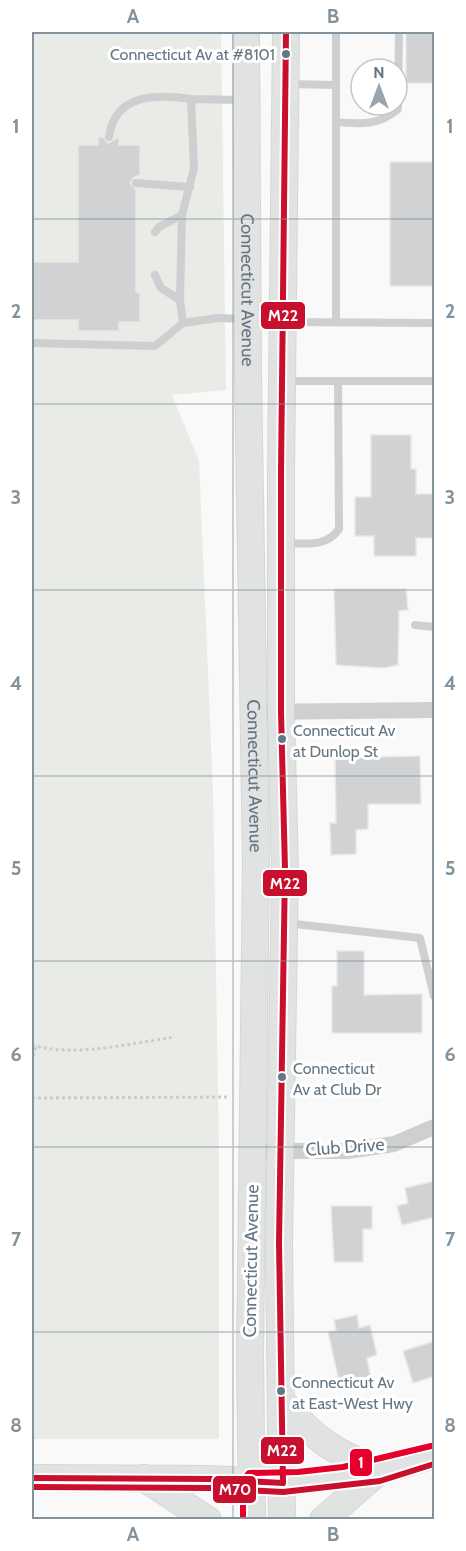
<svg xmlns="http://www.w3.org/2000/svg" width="466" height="1551" viewBox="0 0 466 1551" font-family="Cabin,sans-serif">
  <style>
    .green { fill: #e8ebe6 }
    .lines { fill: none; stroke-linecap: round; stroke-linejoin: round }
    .stream { stroke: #ced6d9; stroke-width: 5 }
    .building { fill: #d0d2d3; stroke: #e8e8e8; stroke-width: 1.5 }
    .primary-casing { stroke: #d5d6d7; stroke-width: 28 }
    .path { stroke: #cbcccd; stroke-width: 3; stroke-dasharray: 3 3; stroke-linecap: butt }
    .lane { stroke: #cecfd0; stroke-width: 8 }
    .street { stroke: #cecfd0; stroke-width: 16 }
    .primary { stroke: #e1e2e2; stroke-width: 26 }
    .bus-1-casing { stroke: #fff; stroke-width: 10 }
    .bus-2-casing { stroke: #fff; stroke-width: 10 }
    .bus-3-casing { stroke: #fff; stroke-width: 10 }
    .bus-1 { stroke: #c8102e; stroke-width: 6 }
    .bus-2 { stroke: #c8102e; stroke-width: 6 }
    .bus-3 { stroke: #e4002b; stroke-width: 6 }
    .grid { fill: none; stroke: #84929c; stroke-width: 1.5; stroke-opacity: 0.55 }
    .bus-dot { fill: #657683; stroke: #fff; stroke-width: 2 }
    .labels { text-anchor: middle; stroke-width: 6; stroke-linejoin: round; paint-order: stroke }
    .bus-label { font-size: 16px; fill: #657683; stroke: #fff; text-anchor: start }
    .street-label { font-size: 18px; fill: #657683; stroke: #fff }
    .line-badge { stroke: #fff; stroke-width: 2 }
    .badge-label { font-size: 16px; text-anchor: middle; font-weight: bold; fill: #fff }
    .neatline { fill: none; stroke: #84929c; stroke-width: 2 }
    .grid-label { font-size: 20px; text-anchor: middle; font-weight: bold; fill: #84929c }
  </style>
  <rect width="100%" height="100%" fill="#f9f9f9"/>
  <path class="green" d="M32,32H221L226,390L172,395L199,461L213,792L219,1153V1439H32Z"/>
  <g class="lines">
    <path class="stream" d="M32,33V32"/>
  </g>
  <path class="building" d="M406,32H435V83H406Z
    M98,137H103L108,143L119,137V145H140V175L133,178L130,183L136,189V292H140V322H119V331H78V320H32V262H78V145H98Z
    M390,162H435V286H390Z
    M371,435H411V469H416V494H435V538H416V556H374V536H355V497H371Z
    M334,589H406L408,610L399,611L398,665L384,668L336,665Z
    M420,756L421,804H368V829L356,830V854L331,855L330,823H336L335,758Z
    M337,951H364V995L422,994V1033H332V986H337Z
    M435,1181V1217L402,1225L397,1206L408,1203L405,1188Z
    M331,1206H372V1229H363V1262H334Z
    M357,1315L359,1328L370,1325L377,1355L367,1358L371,1379L340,1386L328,1332L336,1330L334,1320Z
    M435,1341V1376L413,1383L403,1351Z"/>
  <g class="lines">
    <defs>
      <g id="primary">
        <path id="s1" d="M246,32L248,376L256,863L250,1355L252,1520"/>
        <path d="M281,1400C315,1440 330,1449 378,1471"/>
        <path d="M32,1478L211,1479L283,1483L378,1472L434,1455"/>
        <path d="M144,1478L208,1520"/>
        <path d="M282,1520L279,1243L285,869L281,712V471L286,32"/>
        <path d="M323,1520L378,1472"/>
      </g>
    </defs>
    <use href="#primary" class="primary-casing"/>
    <path class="path" d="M32,1045C77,1058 129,1043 175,1037
      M32,1062L36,1046
      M32,1098L230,1097"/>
    <path class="lane" d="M289,84L336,85V32
      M336,85V322
      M243,100L191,99L194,168L182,215L180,300L183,323L218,318L245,319
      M336,122C360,124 379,126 398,109L399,32
      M109,137C115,93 157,94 191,99
      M136,183L190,187
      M155,232L159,227L182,215
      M155,275L161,288L180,300
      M286,322L434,323
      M32,343L155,346L183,323
      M285,381H434
      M284,543C305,543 326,548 339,529L338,381
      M415,625L434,627
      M286,923L420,938L434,996"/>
    <path class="street" d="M254,712L434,710
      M252,1151H347L394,1144L434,1127"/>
    <use href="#primary" class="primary"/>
    <defs>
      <path id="bus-1" d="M32,1478L211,1479L283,1483L279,1243L285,869L281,712V471L286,32"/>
      <path id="bus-2" d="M32,1487L211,1488L283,1492L380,1481L434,1464"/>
      <path id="bus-3" d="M243,1520V1480L249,1473L298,1472L343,1467L431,1446"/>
    </defs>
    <use href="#bus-1" class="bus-1-casing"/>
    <use href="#bus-2" class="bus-2-casing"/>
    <use href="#bus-3" class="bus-3-casing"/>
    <use href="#bus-1" class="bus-1"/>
    <use href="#bus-2" class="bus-2"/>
    <use href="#bus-3" class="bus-3"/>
  </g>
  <path class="grid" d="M233,32V1520M32,219H434M32,404H434M32,590H434M32,776H434M32,961H434M32,1147H434M32,1332H434"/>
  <g class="bus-dot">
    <circle cx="286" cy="54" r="5"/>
    <circle cx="282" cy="739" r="5"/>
    <circle cx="282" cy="1077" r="5"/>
    <circle cx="281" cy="1391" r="5"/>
  </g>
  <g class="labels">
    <g class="bus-label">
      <text x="275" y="60" text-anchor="end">Connecticut Av at #8101</text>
      <text x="293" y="736">Connecticut Av<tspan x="293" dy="21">at Dunlop St</tspan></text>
      <text x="293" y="1074">Connecticut<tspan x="293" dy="21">Av at Club Dr</tspan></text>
      <text x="292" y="1388">Connecticut Av<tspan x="292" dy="21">at East-West Hwy</tspan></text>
    </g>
    <g class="street-label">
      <text dy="6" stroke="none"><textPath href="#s1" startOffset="258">Connecticut Avenue</textPath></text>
      <text dy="6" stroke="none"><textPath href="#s1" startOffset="744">Connecticut Avenue</textPath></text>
      <text transform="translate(345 1147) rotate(-4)" y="6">Club Drive</text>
      <text transform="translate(251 1261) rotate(-89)" y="6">Connecticut Avenue</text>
    </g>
  </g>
  <g class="line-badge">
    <rect x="260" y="301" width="46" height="29" rx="6" fill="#c8102e"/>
    <rect x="262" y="869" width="46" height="28" rx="6" fill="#c8102e"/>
    <rect x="260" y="1436" width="45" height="29" rx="6" fill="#c8102e"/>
    <rect x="349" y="1448" width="24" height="29" rx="6" fill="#e4002b"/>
    <rect x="212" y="1475" width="45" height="29" rx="6" fill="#c8102e"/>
  </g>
  <g class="badge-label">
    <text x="283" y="321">M22</text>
    <text x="285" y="889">M22</text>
    <text x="282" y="1456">M22</text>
    <text x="361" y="1468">1</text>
    <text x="235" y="1495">M70</text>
  </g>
  <rect width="466" height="1551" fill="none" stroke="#ffffff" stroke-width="66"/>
  <g transform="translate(379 87)"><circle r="28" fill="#ffffff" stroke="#c1c8cd" stroke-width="1.5"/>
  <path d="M0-4.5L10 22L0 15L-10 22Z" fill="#99a4ac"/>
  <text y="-9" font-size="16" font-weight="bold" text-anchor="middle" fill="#657683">N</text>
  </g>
  <rect x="33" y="33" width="400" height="1485" class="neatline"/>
  <g class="grid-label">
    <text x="133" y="23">A</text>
    <text x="333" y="23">B</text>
    <text x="16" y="133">1</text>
    <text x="450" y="133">1</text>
    <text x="16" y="318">2</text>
    <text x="450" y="318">2</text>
    <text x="16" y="504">3</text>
    <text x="450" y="504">3</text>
    <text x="16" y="690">4</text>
    <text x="450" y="690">4</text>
    <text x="16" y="875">5</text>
    <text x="450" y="875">5</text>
    <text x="16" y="1061">6</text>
    <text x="450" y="1061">6</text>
    <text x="16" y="1246">7</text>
    <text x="450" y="1246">7</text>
    <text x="16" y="1432">8</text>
    <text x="450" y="1432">8</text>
    <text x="133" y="1541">A</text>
    <text x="333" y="1541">B</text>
  </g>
</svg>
